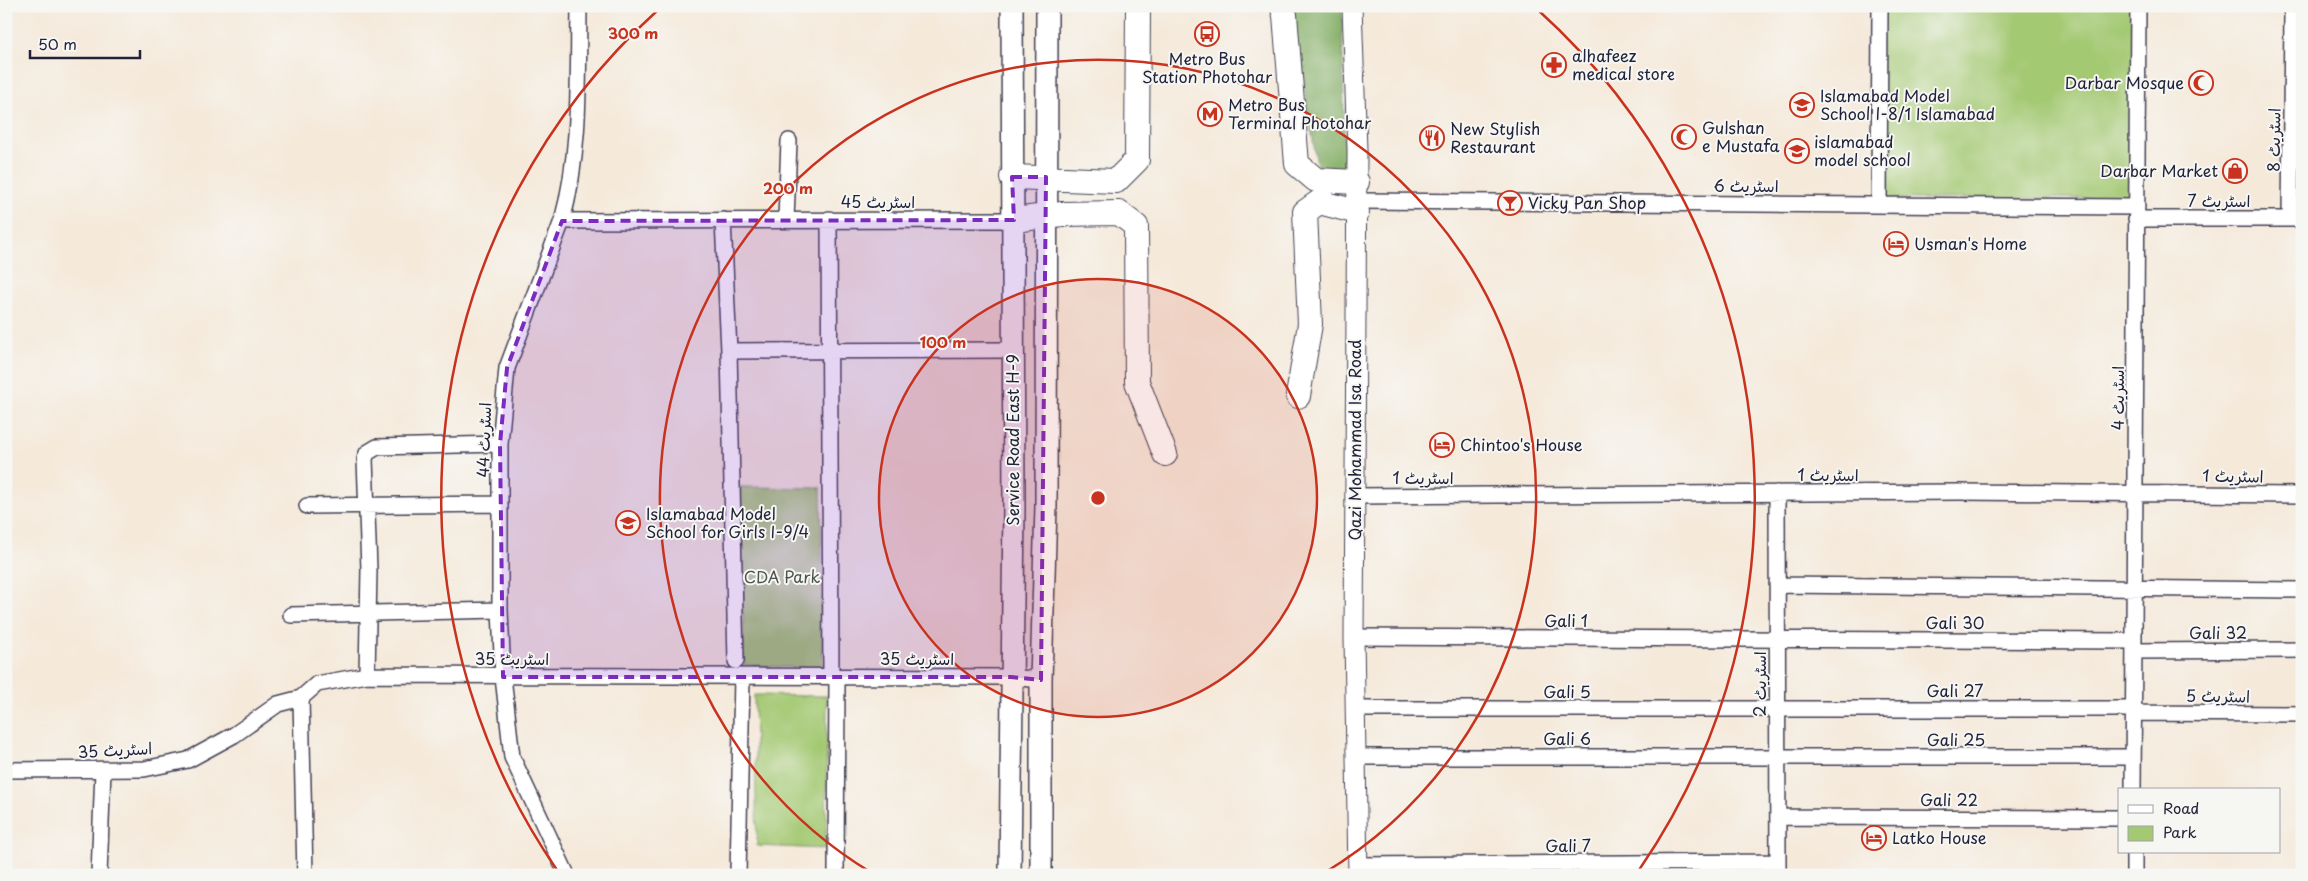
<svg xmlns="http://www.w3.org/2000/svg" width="2308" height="881" viewBox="0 0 2308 881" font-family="'Playpen Sans','Playpen Sans Arabic',sans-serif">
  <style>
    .green { fill: #a4c973; stroke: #637657 }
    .forest { fill: #83ad65; stroke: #526850 }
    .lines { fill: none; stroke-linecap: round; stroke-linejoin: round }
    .minor-casing { stroke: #424053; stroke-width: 18 }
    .tertiary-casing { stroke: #424053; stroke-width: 21 }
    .secondary-casing { stroke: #424053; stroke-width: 24 }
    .primary-casing { stroke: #424053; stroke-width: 26 }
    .minor { stroke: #fff; stroke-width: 15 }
    .tertiary { stroke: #fff; stroke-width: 19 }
    .secondary { stroke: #fff; stroke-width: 21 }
    .primary { stroke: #fff; stroke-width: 24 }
    .marked { fill: #7b2cbf; fill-opacity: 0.2; stroke: #7b2cbf; stroke-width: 4; stroke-dasharray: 10 6; stroke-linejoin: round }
    .ring { fill: none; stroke: #c8321e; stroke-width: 2.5 }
    .labels { text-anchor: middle; stroke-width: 4; stroke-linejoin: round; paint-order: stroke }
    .poi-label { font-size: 16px; fill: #22223b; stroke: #f6f6f2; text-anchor: start }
    .street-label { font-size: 16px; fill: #22223b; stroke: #f6f6f2 }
    .park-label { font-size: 16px; fill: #49544c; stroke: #f6f6f2 }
    .centre { fill: #c8321e; stroke: #f6f6f2; stroke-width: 2.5 }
    .ring-label { font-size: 15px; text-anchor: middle; font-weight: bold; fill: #c8321e; stroke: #f6f6f2; stroke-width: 4; stroke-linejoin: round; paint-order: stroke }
  </style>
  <rect width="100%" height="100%" fill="#f6f6f2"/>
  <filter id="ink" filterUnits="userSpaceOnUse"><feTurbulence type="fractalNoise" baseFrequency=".02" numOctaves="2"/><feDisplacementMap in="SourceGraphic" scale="10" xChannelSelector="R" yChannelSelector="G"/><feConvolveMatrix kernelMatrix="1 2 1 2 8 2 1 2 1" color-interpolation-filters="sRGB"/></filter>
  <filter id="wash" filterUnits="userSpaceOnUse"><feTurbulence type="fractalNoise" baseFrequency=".0096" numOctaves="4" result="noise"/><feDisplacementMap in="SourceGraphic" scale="20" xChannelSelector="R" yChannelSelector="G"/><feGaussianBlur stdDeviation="1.12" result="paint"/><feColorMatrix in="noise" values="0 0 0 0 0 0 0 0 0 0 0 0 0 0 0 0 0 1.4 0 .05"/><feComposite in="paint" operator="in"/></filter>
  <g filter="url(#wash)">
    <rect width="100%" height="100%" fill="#f5e9da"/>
    <path class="green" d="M1881,6H2138L2133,198L1882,199Z
      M740,487L821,488L823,669L744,665Z
      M754,695L827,696L826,849L757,846Z"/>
    <path class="forest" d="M1291,6H1342L1345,172L1317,165Z"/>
  </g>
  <g filter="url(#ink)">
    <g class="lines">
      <defs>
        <path id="minor" d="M2290,6L2292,14L2290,218
          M1356,201L2137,207
          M1879,205L1880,6
          M829,219L831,677
          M2136,219H2302
          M723,220L729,351L736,661
          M786,220L789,141
          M562,221L1014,220
          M729,351L1013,350
          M1777,493L1778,875
          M1354,496L1959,492L2302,495
          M307,506L500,504
          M1777,585L2302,590
          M291,615L500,610
          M1354,637L2133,641
          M2134,651L2302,650
          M367,675L369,569L365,459L367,453L377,447L500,444
          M301,698L305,875
          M1356,709H2133
          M2133,713L2302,714
          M1356,757H2133
          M6,770L144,769L188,760L234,735L278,704L301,698L317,684L367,675L1011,677L1041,680
          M2133,790L2138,6
          M1778,817L2119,818
          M2134,852V875
          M1358,865L1778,862
          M99,875L103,770
          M567,875L512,757L503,677L500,610V444L507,368L562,221C581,152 578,78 579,6
          M738,875L742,677
          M836,875L837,677"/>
        <path id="tertiary" d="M1352,6L1357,150L1354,637L1358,875"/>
        <path id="secondary" d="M1010,875L1014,506L1012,6
          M1041,875V680L1046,506L1047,6"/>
        <path id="primary" d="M1282,6L1285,15L1297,164L1316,180L1357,182
          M1012,177L1116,181L1137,160L1138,6
          M1014,220L1062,214L1119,213L1136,226L1137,382L1165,454
          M1298,396L1310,324L1305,212L1319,202L1357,212"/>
      </defs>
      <use href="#minor" class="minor-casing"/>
      <use href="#tertiary" class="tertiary-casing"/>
      <use href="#secondary" class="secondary-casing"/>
      <use href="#primary" class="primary-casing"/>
      <use href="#minor" class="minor"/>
      <use href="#tertiary" class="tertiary"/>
      <use href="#secondary" class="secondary"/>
      <use href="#primary" class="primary"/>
    </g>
  </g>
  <path class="marked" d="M1012,177H1046L1041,680L1011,677H503L500,444L507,368L562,221L1014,220Z"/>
  <circle cx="1098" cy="498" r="219" fill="#c8321e" fill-opacity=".12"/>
  <g class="ring">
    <circle cx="1098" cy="498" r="219"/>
    <path d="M872 873A438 438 0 1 1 1324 873"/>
    <path d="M557 870A657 657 0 0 1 658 10M1538 10A657 657 0 0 1 1639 870"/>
  </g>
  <defs>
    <symbol id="bus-ring" viewBox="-11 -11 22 22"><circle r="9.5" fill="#f6f6f2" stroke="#c8321e" stroke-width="1.5"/><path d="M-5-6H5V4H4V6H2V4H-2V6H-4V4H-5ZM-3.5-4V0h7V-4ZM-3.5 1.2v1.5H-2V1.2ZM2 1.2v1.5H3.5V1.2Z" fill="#c8321e"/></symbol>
    <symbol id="pharmacy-ring" viewBox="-11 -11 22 22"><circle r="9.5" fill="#f6f6f2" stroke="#c8321e" stroke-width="1.5"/><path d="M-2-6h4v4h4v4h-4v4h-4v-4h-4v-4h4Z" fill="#c8321e"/></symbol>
    <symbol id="mosque-ring" viewBox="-11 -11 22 22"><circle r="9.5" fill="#f6f6f2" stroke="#c8321e" stroke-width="1.5"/><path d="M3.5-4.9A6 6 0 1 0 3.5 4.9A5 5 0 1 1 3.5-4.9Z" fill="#c8321e"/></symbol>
    <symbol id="school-ring" viewBox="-11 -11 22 22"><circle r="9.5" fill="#f6f6f2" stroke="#c8321e" stroke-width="1.5"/><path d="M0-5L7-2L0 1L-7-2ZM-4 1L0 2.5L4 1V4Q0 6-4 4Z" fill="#c8321e"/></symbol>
    <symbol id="metro-ring" viewBox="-11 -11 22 22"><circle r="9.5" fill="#f6f6f2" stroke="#c8321e" stroke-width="1.5"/><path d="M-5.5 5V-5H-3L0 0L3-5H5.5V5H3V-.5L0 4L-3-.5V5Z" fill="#c8321e"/></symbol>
    <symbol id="restaurant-ring" viewBox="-11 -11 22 22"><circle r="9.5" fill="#f6f6f2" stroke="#c8321e" stroke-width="1.5"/><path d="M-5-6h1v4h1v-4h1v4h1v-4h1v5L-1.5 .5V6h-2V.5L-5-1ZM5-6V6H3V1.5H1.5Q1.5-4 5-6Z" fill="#c8321e"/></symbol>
    <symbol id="shop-ring" viewBox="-11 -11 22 22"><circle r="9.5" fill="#f6f6f2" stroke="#c8321e" stroke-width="1.5"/><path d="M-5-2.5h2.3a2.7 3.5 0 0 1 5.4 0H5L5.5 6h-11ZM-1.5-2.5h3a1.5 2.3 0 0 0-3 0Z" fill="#c8321e"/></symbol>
    <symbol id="bar-ring" viewBox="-11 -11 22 22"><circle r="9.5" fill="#f6f6f2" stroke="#c8321e" stroke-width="1.5"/><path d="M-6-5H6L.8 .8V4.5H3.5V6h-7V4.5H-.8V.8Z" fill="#c8321e"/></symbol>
    <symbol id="hotel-ring" viewBox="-11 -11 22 22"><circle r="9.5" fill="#f6f6f2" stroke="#c8321e" stroke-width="1.5"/><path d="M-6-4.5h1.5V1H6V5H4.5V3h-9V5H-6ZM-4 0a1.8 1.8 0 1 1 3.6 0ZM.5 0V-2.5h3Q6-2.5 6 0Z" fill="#c8321e"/></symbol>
  </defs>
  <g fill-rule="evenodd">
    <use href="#bus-ring" x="1193" y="20" width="28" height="28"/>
    <use href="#pharmacy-ring" x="1540" y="51" width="28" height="28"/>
    <use href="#mosque-ring" x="2187" y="69" width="28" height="28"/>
    <use href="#school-ring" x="1788" y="91" width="28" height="28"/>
    <use href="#metro-ring" x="1196" y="100" width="28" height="28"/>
    <use href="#mosque-ring" x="1670" y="123" width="28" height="28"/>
    <use href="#restaurant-ring" x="1418" y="124" width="28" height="28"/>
    <use href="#school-ring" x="1783" y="137" width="28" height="28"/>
    <use href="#shop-ring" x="2221" y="157" width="28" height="28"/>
    <use href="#bar-ring" x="1496" y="189" width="28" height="28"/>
    <use href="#hotel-ring" x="1882" y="230" width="28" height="28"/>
    <use href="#hotel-ring" x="1428" y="431" width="28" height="28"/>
    <use href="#school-ring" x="614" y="509" width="28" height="28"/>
    <use href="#hotel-ring" x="1860" y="824" width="28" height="28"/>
  </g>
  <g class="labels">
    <g class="poi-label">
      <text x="1572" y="62">alhafeez<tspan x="1572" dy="18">medical store</tspan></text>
      <text x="1207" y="65" text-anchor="middle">Metro Bus<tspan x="1207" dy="18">Station Photohar</tspan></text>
      <text x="2184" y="89" text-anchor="end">Darbar Mosque</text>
      <text x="1820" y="102">Islamabad Model<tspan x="1820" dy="18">School I-8/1 Islamabad</tspan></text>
      <text x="1228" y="111">Metro Bus<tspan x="1228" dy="18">Terminal Photohar</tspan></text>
      <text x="1702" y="134">Gulshan<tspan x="1702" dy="18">e Mustafa</tspan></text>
      <text x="1450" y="135">New Stylish<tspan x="1450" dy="18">Restaurant</tspan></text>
      <text x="1814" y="148">islamabad<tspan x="1814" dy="18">model school</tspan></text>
      <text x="2218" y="177" text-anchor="end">Darbar Market</text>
      <text x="1528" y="209">Vicky Pan Shop</text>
      <text x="1914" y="250">Usman's Home</text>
      <text x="1460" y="451">Chintoo's House</text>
      <text x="646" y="520">Islamabad Model<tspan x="646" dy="18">School for Girls I-9/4</tspan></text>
      <text x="1892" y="844">Latko House</text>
    </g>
    <g class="street-label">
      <text transform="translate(2274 140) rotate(-89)" y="6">اسٹریٹ 8</text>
      <text x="1746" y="192">اسٹریٹ 6</text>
      <text x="2219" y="207">اسٹریٹ 7</text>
      <text x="878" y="208">اسٹریٹ 45</text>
      <text transform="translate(2118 398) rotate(-90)" y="6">اسٹریٹ 4</text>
      <text transform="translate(484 440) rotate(-88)" y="6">اسٹریٹ 44</text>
      <text transform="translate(1013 440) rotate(-90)" y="6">Service Road East H-9</text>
      <text transform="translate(1355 440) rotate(-90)" y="6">Qazi Mohammad Isa Road</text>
      <text x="1828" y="481">اسٹریٹ 1</text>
      <text transform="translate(2233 476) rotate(1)" y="6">اسٹریٹ 1</text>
      <text x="1423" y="484">اسٹریٹ 1</text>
      <text x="1566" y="627">Gali 1</text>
      <text x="1955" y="629">Gali 30</text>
      <text x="2218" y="639">Gali 32</text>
      <text x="512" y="665">اسٹریٹ 35</text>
      <text x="917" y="665">اسٹریٹ 35</text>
      <text transform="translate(1760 684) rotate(-90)" y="6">اسٹریٹ 2</text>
      <text x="1955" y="697">Gali 27</text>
      <text x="1567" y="698">Gali 5</text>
      <text transform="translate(2218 696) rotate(1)" y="6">اسٹریٹ 5</text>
      <text x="1567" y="745">Gali 6</text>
      <text x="1956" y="746">Gali 25</text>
      <text transform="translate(115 750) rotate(-3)" y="6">اسٹریٹ 35</text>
      <text x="1949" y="806">Gali 22</text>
      <text x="1568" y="852">Gali 7</text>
    </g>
    <g class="park-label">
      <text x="782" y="583">CDA Park</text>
    </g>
  </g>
  <circle cx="1098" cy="498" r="8" class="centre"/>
  <g class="ring-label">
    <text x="633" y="39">300 m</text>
    <text x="788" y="194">200 m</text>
    <text x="943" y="348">100 m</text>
  </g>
  <rect width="2308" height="881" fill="none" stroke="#f6f6f2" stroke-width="25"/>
  <rect x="2118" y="788" width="162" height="65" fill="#f6f6f2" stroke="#a1a1a9"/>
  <rect x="2128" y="805" width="25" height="8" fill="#ffffff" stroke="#a1a1a9"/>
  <text x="2163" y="814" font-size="15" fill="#22223b">Road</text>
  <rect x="2128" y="826" width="25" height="15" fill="#a4c973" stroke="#a1a1a9"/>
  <text x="2163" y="838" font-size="15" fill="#22223b">Park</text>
  <path d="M30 50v8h110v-8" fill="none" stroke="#22223b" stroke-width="2.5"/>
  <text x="38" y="50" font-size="15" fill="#22223b" stroke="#f6f6f2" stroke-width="4" paint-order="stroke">50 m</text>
</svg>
